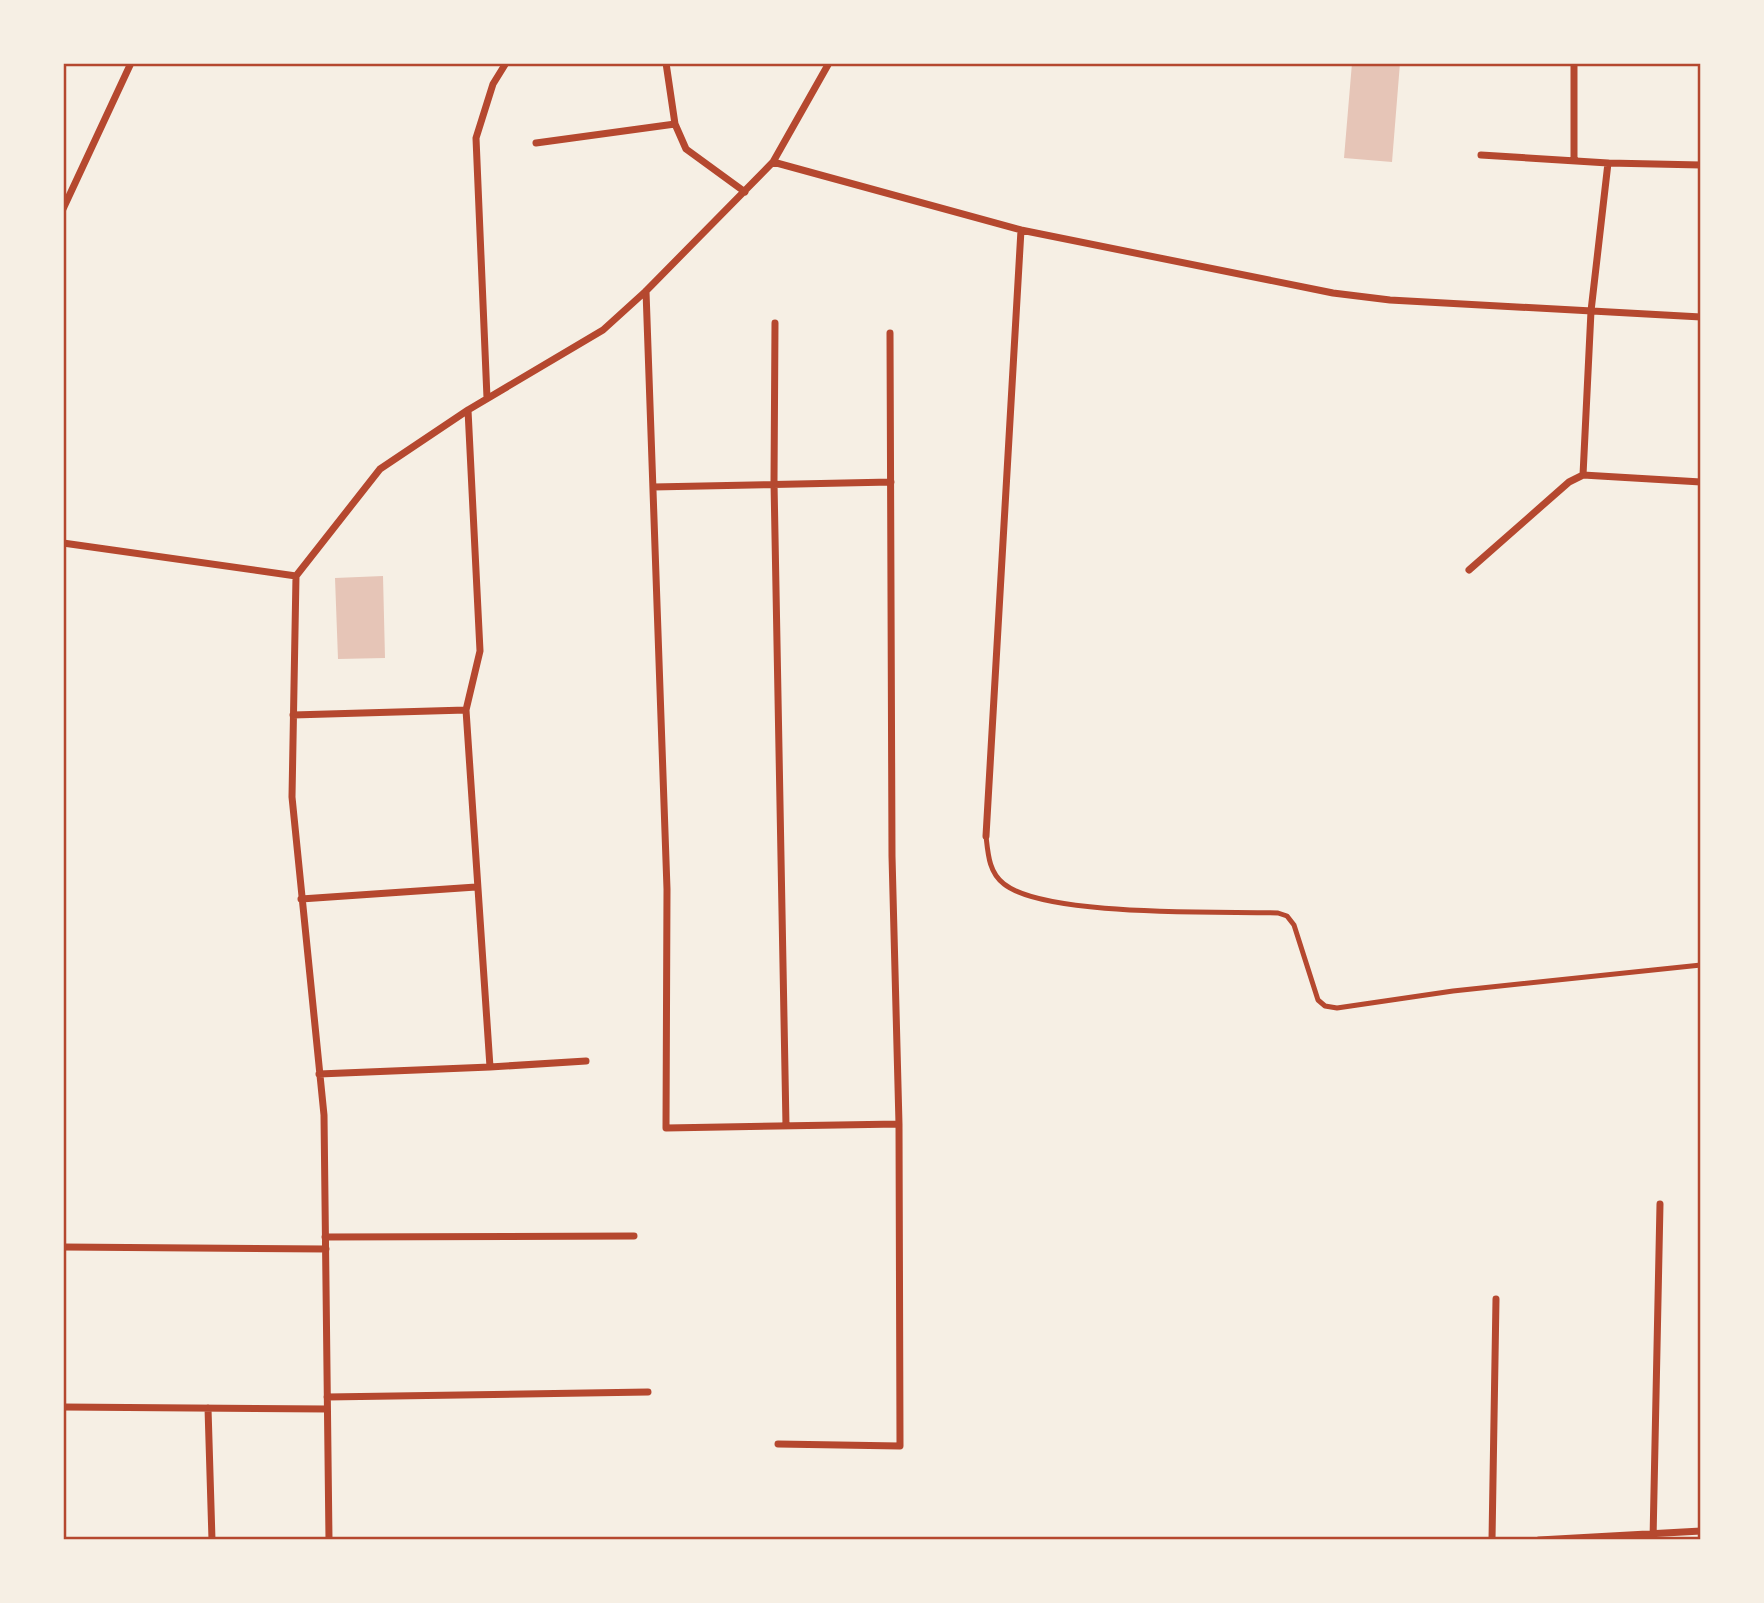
<svg xmlns="http://www.w3.org/2000/svg" width="1764" height="1603" viewBox="0 0 1764 1603" font-family="Manrope,sans-serif">
  <style>
    .building { fill: #e6c5b7 }
    .lines { fill: none; stroke-linecap: round; stroke-linejoin: round }
    .service { stroke: #b5482f; stroke-width: 5 }
    .minor { stroke: #b5482f; stroke-width: 7 }
    .neatline { fill: none; stroke: #b5482f; stroke-width: 2.5 }
  </style>
  <rect width="100%" height="100%" fill="#f6efe4"/>
  <path class="building" d="M1352,63H1400L1392,162L1344,158Z
    M383,576L385,658L338,659L335,578Z"/>
  <g class="lines">
    <path class="service" d="M986,836C988,854 989,873 1004,884C1046,917 1219,911 1278,913L1287,916L1294,925L1318,1000L1325,1006L1337,1008L1453,991L1701,965"/>
    <path class="minor" d="M666,63L675,124L686,149L745,192
      M1574,63V161
      M536,143L675,124
      M1481,155L1608,163L1701,165
      M773,162L1021,230L1333,293L1390,300L1701,317
      M63,209L131,63
      M646,291L667,889L666,1128L899,1124
      M775,323L774,482L786,1126
      M487,398L476,138L493,84L506,63
      M468,410L480,651L466,710L490,1067L586,1061
      M1583,475L1591,311L1608,163
      M653,487L891,482
      M63,543L296,576L380,469L468,410L603,330L646,291L773,162L829,63
      M1469,570L1569,482L1583,475L1701,482
      M296,576L292,797L324,1115L329,1540
      M293,715L466,710
      M986,836L1021,230
      M301,899L476,887
      M319,1074L490,1067
      M325,1237L634,1236
      M63,1247L326,1249
      M327,1397L648,1392
      M63,1407L327,1409
      M208,1408L212,1540
      M778,1444L900,1446L899,1124L892,856L890,333
      M1492,1540L1496,1299
      M1539,1540L1701,1531
      M1653,1540L1660,1204"/>
  </g>
  <rect width="1764" height="1603" fill="none" stroke="#f6efe4" stroke-width="130"/>
  <rect x="65" y="65" width="1634" height="1473" class="neatline"/>
</svg>
